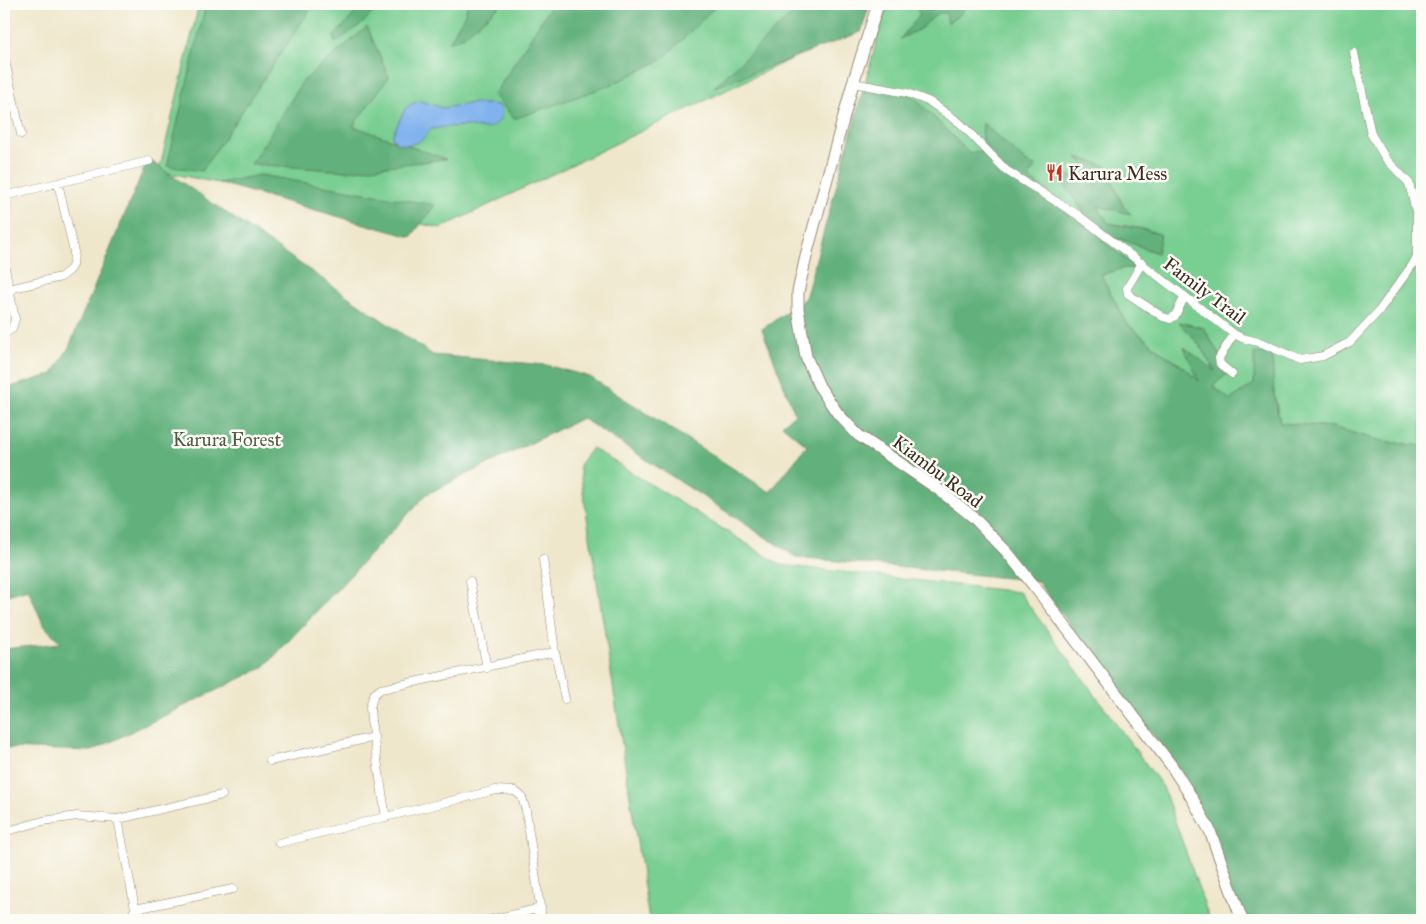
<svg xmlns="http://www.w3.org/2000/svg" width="1426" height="924" viewBox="0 0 1426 924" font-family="'IM FELL Great Primer',serif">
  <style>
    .green { fill: #79ce92; stroke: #5a7c58 }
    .forest { fill: #62b17c; stroke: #4e6e4d }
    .water { fill: #80b2ed; stroke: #5e6e86 }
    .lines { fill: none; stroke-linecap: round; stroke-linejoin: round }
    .minor-casing { stroke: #958875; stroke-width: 9 }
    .highway-casing { stroke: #958875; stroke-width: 13 }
    .minor { stroke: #fff; stroke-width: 8 }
    .highway { stroke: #fff; stroke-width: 11 }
    .labels { text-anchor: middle; stroke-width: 5; stroke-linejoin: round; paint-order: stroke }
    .poi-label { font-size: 19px; fill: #3b2a1e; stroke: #fdfcf7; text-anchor: start }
    .street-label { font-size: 19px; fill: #3b2a1e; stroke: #fdfcf7 }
    .park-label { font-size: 19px; fill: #4e5b41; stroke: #fdfcf7 }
  </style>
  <rect width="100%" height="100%" fill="#fdfcf7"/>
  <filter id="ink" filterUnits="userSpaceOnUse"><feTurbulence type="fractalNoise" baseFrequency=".02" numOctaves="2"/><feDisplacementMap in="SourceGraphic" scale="10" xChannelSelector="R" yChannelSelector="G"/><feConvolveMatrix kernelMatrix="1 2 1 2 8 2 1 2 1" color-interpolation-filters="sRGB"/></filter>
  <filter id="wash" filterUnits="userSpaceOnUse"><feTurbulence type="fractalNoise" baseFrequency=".0096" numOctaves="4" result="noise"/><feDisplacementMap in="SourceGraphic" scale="20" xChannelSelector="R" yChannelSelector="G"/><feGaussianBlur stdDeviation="1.12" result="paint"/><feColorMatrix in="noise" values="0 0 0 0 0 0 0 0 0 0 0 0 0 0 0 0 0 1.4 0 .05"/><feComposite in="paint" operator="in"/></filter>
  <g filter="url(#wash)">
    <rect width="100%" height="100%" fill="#efe7cc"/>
    <path class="green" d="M199,4H866L859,26L441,228L159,171Z
      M887,4H1422V446L1382,441L1332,427L1280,423L1274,394L1272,354L1254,384L1230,400L1213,386L1229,372L1180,322L1198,343L1217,373L1185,348L1200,382L1185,368L1164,354L1126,323L1100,275L1124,268H1135L1101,240L1121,239L1157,253L1148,230L1108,223L1098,206L1130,213L1123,206L1106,166L1078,158L1093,175L1084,179L1058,174L1097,230L1081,225L1049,200L1048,193L1027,177L1035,166L1027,163L983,124L981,152L969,153L912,95L865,83Z
      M592,448L781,565L1019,592L1163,787L1210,920H649L579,465Z"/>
    <path class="forest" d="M206,4H314L202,171L167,166Z
      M364,4H380L364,22L335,43L334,36Z
      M468,4H502L464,36L449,42L464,16Z
      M552,4H718L663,59L611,85L514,119L494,95Z
      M803,4H870L861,32L713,88Z
      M918,4H966L962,13L948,23L946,13H938L920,29L900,39L920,15L916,7Z
      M367,27L389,77L353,126L446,159L346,171L251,164L303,81Z
      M865,83L912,95L969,153L981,152L983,123L1027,163L1036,166L1028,177L1048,193L1049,200L1081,224L1096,230L1057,174L1084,179L1093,175L1077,157L1106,166L1123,206L1131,214L1098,206L1108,223L1148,230L1161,235L1157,253L1121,239L1102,240L1136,268H1124L1101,275L1126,323L1164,354L1185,368L1199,381L1184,347L1215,371L1198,343L1179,322L1204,328L1229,372L1213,386L1230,400L1254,384V353L1272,354L1274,394L1280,423L1332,427L1382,441L1422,446V920H1239L1184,776L1037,581L796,557L582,418L427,494L264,667L92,751L4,748V649L61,643L44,626L28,589L4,596V389L53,374L69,347L148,159L433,355L546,365L590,377L770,492L807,446L782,425L795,414L762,329L805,299Z
      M260,175L435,205L411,237L219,183Z"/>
    <path class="water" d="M420,101L443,108L474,103L499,105C506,114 498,127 487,128C481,129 473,127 467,126C455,126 443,127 431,129C421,143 413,147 396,143L392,136L405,109L411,104Z"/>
  </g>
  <g filter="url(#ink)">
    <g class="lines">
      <defs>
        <path id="minor" d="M4,56L21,134
          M853,83L907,93L930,102L960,123L1007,171L1078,215L1234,334L1242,338L1262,343L1300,360L1323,356L1350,342L1378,312L1413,264L1417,256V215L1409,183L1386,159L1371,134L1354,53
          M8,195L149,161
          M4,263L15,319L12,329L4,334
          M1142,263L1127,288L1128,294L1163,317L1170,319L1175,316L1185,296
          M9,289L61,277L70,270L73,265L74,252L58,183
          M1232,374L1220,364L1219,358L1234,334
          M543,559L555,652L565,699
          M470,581L487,668
          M270,761L374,737
          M386,818L371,721L370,707L374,694L381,689L555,652
          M118,819L135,909L129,920
          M4,832L43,821L77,816L118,819L222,795
          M279,843L496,790L515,791L522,797L526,811L542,920
          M135,909L233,889
          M489,920L541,908"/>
        <path id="highway" d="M878,4L853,83L807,252L798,292V309L806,357L819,386L838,414L858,435L938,489L973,517L1007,552L1042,596L1171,765L1192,798L1210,831L1242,920"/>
      </defs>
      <use href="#minor" class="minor-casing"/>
      <use href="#highway" class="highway-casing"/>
      <use href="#minor" class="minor"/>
      <use href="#highway" class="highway"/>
    </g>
  </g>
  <defs>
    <symbol id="restaurant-bare" viewBox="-9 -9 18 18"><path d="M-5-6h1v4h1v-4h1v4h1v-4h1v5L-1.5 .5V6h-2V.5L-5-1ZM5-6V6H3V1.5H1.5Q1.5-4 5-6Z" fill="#c8321e" stroke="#fdfcf7" stroke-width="2.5" paint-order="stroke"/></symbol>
  </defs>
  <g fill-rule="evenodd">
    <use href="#restaurant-bare" x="1042" y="160" width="25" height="25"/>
  </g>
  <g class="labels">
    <g class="poi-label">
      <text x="1068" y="180">Karura Mess</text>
    </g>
    <g class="street-label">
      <text transform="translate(1205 290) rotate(37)" y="7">Family Trail</text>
      <text transform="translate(938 471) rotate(37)" y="7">Kiambu Road</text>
    </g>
    <g class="park-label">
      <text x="227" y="446">Karura Forest</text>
    </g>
  </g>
  <rect width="1426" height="924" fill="none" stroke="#fdfcf7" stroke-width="20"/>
</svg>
